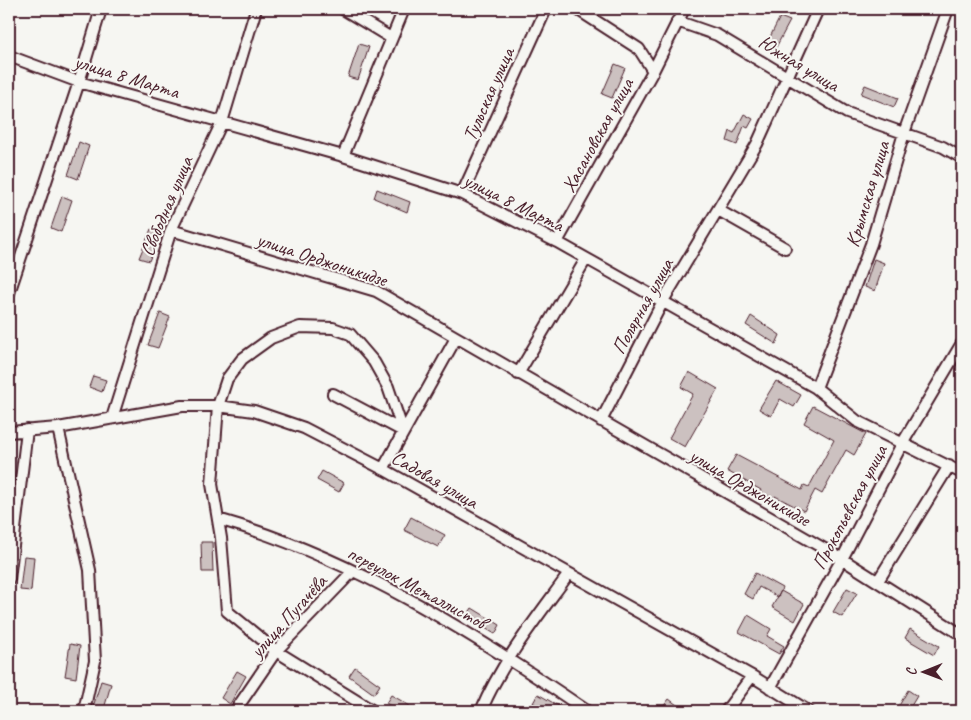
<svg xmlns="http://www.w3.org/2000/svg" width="971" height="720" viewBox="0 0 971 720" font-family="Caveat,sans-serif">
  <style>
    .building { fill: #ccc1c0; stroke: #4a1f2b }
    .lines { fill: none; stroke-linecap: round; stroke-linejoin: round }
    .minor-casing { stroke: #4a1f2b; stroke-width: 14 }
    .minor { stroke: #f6f6f2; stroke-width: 10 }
    .labels { text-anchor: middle; stroke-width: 4; stroke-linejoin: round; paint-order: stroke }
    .street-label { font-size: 20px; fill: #4a1f2b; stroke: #f6f6f2 }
  </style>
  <rect width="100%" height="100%" fill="#f6f6f2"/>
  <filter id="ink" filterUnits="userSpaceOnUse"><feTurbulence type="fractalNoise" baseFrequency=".02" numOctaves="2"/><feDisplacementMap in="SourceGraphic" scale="10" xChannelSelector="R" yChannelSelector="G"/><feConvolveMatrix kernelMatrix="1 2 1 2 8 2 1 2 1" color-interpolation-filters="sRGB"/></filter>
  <g filter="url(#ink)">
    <path class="building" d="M780,17L790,21L774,51L765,47Z
      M359,44L369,47L358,80L348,77Z
      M615,64L625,68L612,98L602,94Z
      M865,85L898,98L894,107L861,94Z
      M744,114L753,119L748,128L744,126L737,145L727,141L730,131L734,133Z
      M79,142L89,146L78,179L68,175Z
      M377,189L410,202L407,212L374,198Z
      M62,196L72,200L61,232L51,228Z
      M151,229L161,232L149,261L139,258Z
      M874,259L884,263L875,291L865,287Z
      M160,313L170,317L158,348L148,345Z
      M751,316L780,335L776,344L746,325Z
      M689,372L718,389L685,447L669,438L693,394L681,387Z
      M93,376L106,380L102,392L89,387Z
      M776,381L801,395L794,407L780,399L771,416L759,409Z
      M813,406L866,434L854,455L846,450L822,494L815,490L804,511L775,496L774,499L760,492L761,490L727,471L736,455L802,490L804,485L809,487L834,440L804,423Z
      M322,471L344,483L339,492L317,480Z
      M411,517L445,535L438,547L404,530Z
      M201,542H212L213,572H202Z
      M24,556L34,557L31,591L20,590Z
      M755,573L782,588L778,597L759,587L753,599L744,594Z
      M847,588L857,593L842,617L833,612Z
      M781,591L804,604L795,621L772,607Z
      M472,608L500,625L495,634L466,617Z
      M748,615L771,629L767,636L784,646L779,654L739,632Z
      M910,629L939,646L934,655L905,638Z
      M70,644L80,646L76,678L65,676Z
      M355,667L380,685L374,694L349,676Z
      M237,671L246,676L230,704L221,698Z
      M101,681L111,684L104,709L93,707Z
      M908,690L917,696L908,711H896Z
      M538,694L567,711H547L533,703Z
      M391,695L400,700L418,711H399L386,703Z
      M669,699L685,711H660Z"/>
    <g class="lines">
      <defs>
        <path id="minor" d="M343,9L391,38
          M577,9L639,49L653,71
          M677,21L717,35L847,113L943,147L962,158
          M9,56L79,82L343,156L462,194L557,242L816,388L857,421L962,473
          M343,156L404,9
          M462,194L546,9
          M718,210L785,248
          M171,230L376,291L842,559L962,635
          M557,242L653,71L684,9
          M9,293L79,82L101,9
          M518,374L586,259
          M816,388L871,244L904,133L948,9
          M333,394L403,431
          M112,418L171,230L222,122L256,9
          M601,421L663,301L757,144L818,9
          M58,428L90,570L95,661L84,711
          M9,432L58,428L182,406H218L254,411L304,428L385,470L752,676L808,711
          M383,469L456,338
          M218,519C352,557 473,633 587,711
          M9,579L27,430
          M878,581L949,466
          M770,688L842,559L902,444L962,343
          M235,711L276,651L353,571
          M373,711L276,651L227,611L221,538L212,484L218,406L227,379L242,359L271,338L300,327L333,328L350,334L374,362L388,387L403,431
          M481,711C502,661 536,619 568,575
          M726,711L752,676"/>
      </defs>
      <use href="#minor" class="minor-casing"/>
      <use href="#minor" class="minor"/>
    </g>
  </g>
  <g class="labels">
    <g class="street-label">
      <text transform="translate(799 63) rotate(31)" y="7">Южная улица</text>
      <text transform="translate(127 76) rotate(17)" y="7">улица 8 Марта</text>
      <text transform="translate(488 94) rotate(-66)" y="7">Тульская улица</text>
      <text transform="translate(597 135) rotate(-61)" y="7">Хасановская улица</text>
      <text transform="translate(867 194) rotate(-73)" y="7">Крымская улица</text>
      <text transform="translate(514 202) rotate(26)" y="7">улица 8 Марта</text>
      <text transform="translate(166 206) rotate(-67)" y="7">Свободная улица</text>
      <text transform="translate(322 259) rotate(18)" y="7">улица Орджоникидзе</text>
      <text transform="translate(642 306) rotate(-61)" y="7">Полярная улица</text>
      <text transform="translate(435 479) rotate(30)" y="7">Садовая улица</text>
      <text transform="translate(750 487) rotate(30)" y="7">улица Орджоникидзе</text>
      <text transform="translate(849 507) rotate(-62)" y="7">Прокопьевская улица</text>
      <text transform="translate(417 587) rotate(28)" y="7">переулок Металлистов</text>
      <text transform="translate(288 616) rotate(-48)" y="7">улица Пугачёва</text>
    </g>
  </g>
  <rect width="971" height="720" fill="none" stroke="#f6f6f2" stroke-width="30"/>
  <rect x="15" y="15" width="941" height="690" fill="none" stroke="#4a1f2b" stroke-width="2" filter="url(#ink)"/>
  <g transform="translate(924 672) rotate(269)" stroke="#f6f6f2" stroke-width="4" paint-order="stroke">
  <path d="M0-4L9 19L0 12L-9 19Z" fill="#4a1f2b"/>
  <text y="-8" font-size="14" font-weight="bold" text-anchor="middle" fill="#4a1f2b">С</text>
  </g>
</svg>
